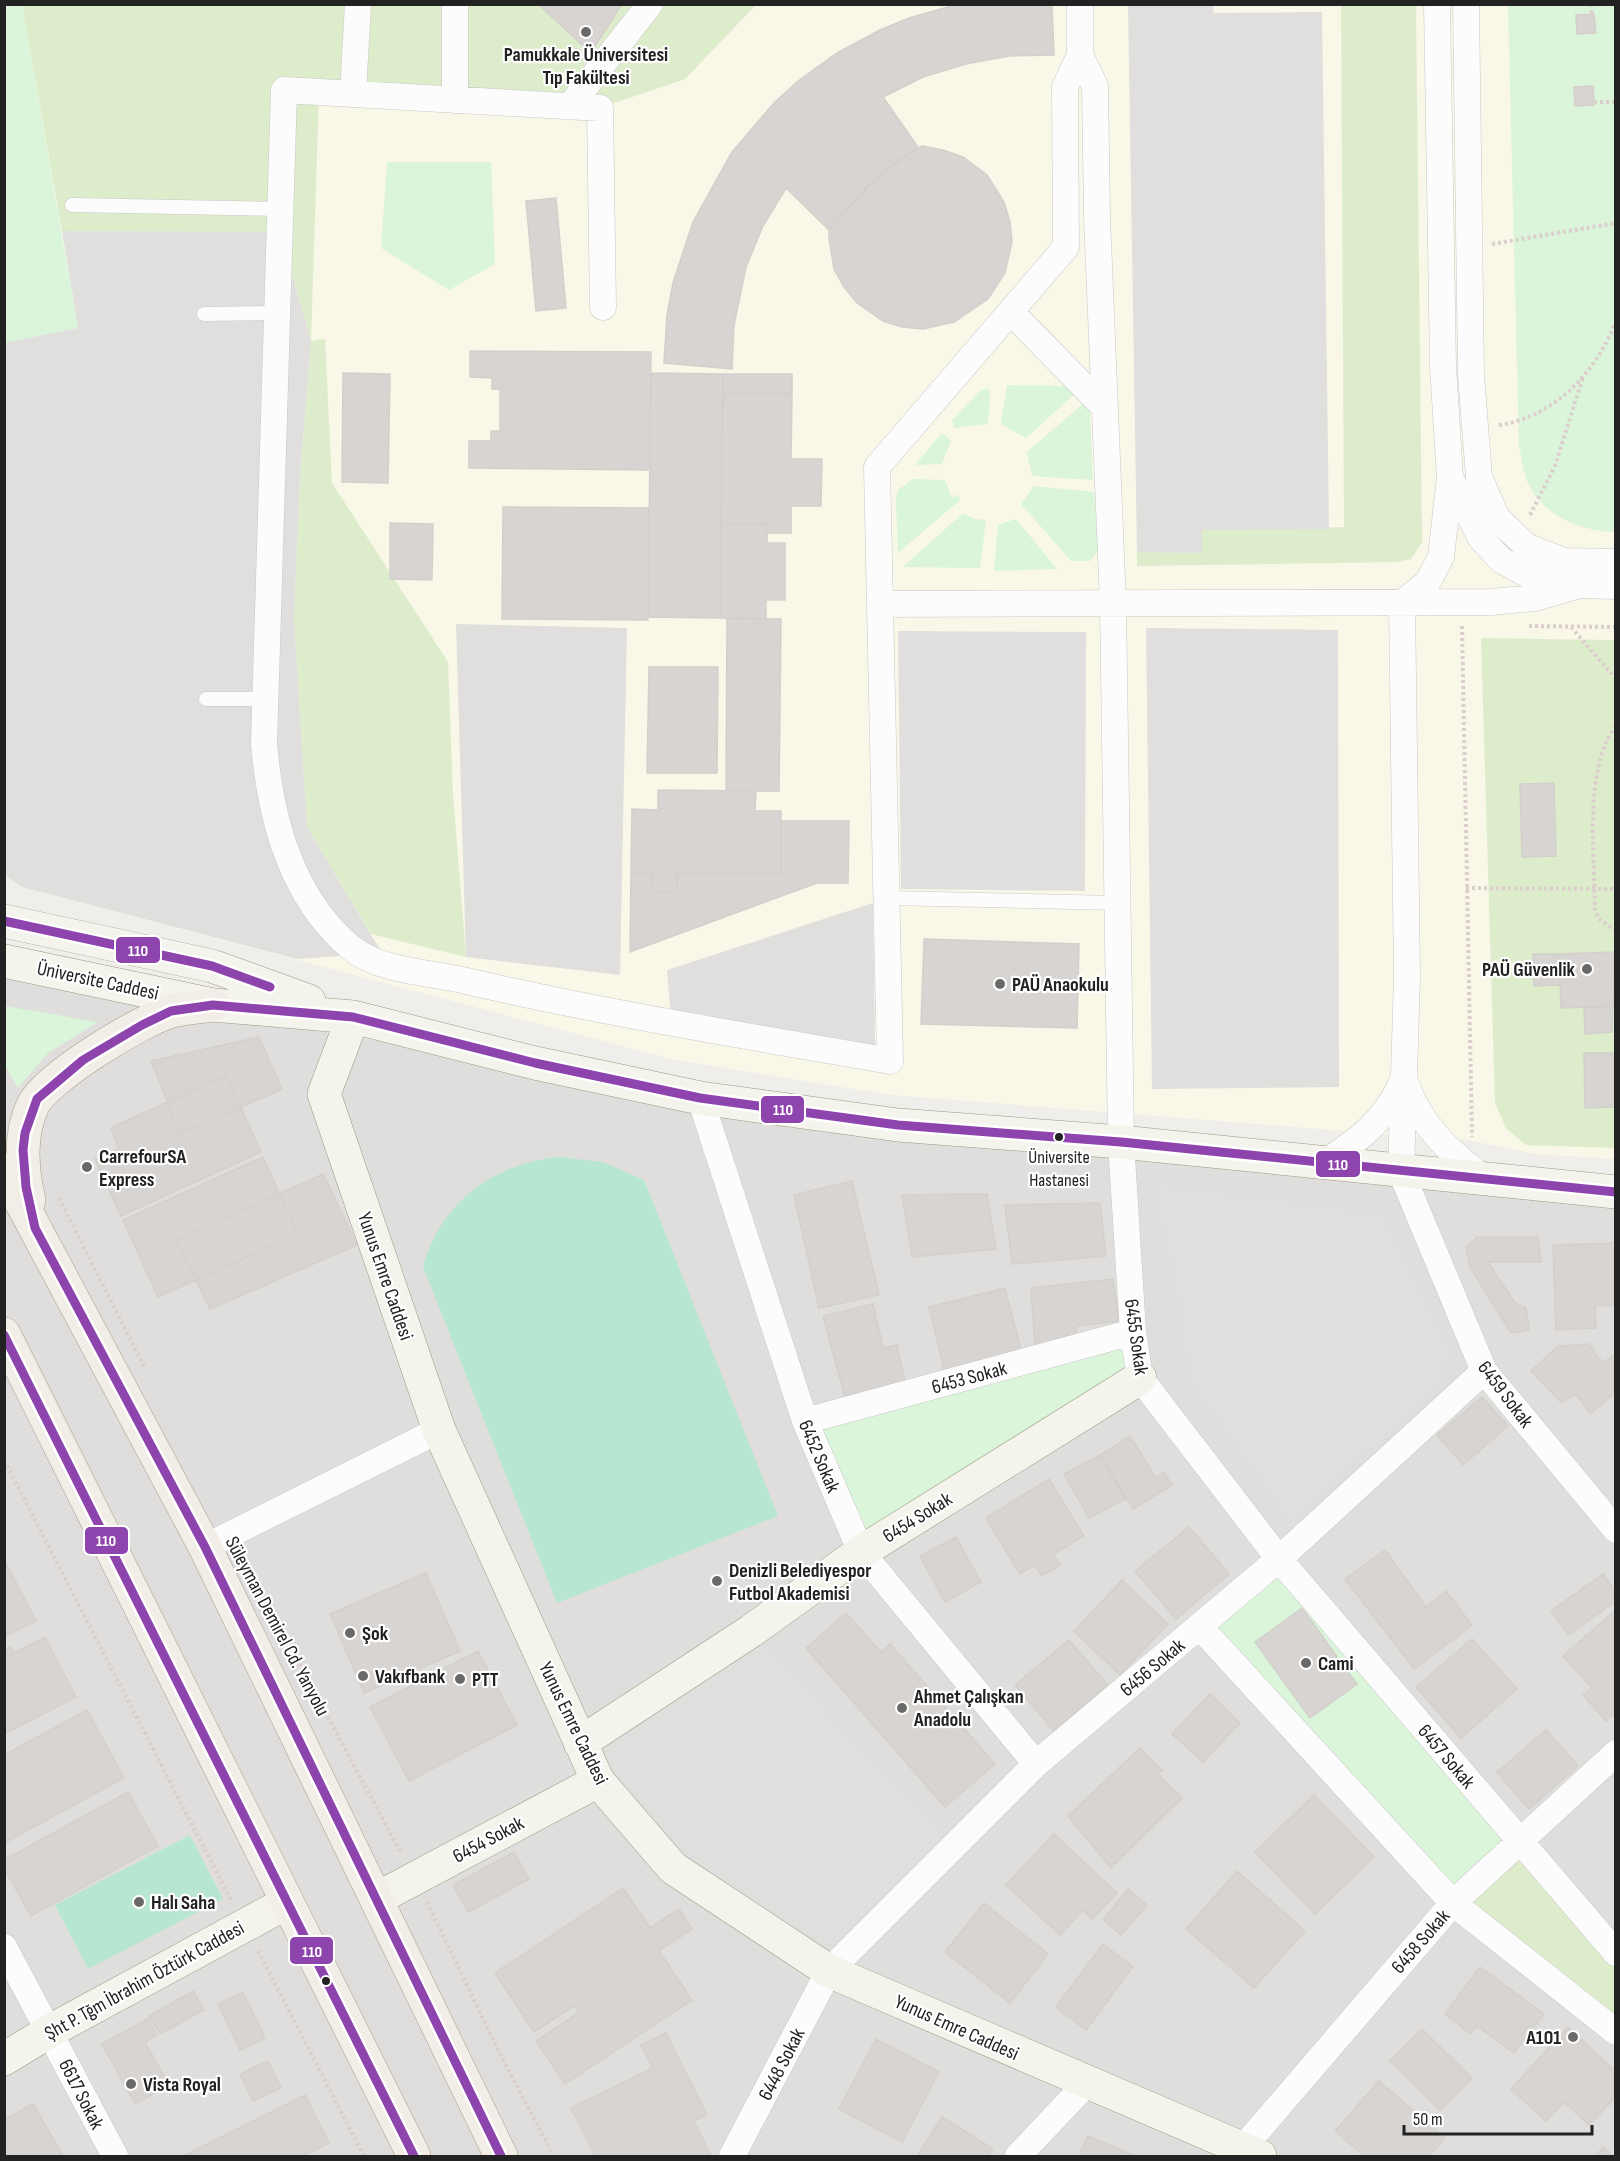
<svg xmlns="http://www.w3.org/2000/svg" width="1620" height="2161" viewBox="0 0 1620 2161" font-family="'Sofia Sans Condensed',sans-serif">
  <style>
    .residential { fill: #dfdedc }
    .education { fill: #f8f7e8 }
    .grass { fill: #ddeccb }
    .park { fill: #daf5da }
    .pitch { fill: #b7e6d2 }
    .parking { fill: #e0dfde }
    .building { fill: #d7d4d2; stroke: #d3d0cc; stroke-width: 1.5 }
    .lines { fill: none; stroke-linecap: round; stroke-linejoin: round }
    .lane-casing { stroke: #c9c8c7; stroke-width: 15 }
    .street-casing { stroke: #c9c8c7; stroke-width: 27 }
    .secondary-casing { stroke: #999a82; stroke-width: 34 }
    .primary-casing { stroke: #a79c86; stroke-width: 34 }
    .path { stroke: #dccecd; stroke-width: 4; stroke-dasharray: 3 3; stroke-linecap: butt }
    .lane { stroke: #fdfcfc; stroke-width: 14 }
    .street { stroke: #fdfcfc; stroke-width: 26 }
    .secondary { stroke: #f4f4ed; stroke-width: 33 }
    .primary { stroke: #f3ede7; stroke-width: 33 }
    .bus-1-casing { stroke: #fff; stroke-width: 14 }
    .bus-1 { stroke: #8e44ad; stroke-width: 9 }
    .poi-dot { fill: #6a6968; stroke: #fff; stroke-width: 2 }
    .bus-dot { fill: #222; stroke: #fff; stroke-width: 2 }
    .labels { text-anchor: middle; stroke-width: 4.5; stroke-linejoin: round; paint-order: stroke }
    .bus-label { font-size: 18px; fill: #222; stroke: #fff }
    .poi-label { font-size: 20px; font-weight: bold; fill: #222; stroke: #fff; text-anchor: start }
    .street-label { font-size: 20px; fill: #222; stroke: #fff }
    .line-badge { stroke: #fff; stroke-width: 2 }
    .badge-label { font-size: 16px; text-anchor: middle; font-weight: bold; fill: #fff }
  </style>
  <rect width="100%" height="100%" fill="#f0eeeb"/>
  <path class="residential" d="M4,956L208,1011L700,1098L1615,1183V2156H5Z"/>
  <path class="education" d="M4,5H1615V1159L1535,1154L1472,1141L891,1095L671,1059L22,887L5,875Z"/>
  <path class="grass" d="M22,5H756L685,79L600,108L319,92L311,341L325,339L332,483L448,662L453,795L466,957L371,934L307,827L294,618L300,478L311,341L280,232L62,231Z
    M1341,5H1416L1422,542L1411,559L1397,562L1137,566V552L1202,553V530L1344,527Z
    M1481,638L1615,640V1148L1526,1145L1506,1128L1495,1103Z
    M1518,1840L1615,1949V2031L1453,1903Z"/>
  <path class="park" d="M5,5H22L78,328L5,343Z
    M1508,5H1615V532C1581,531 1544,517 1528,483C1523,473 1522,458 1519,446Z
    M387,162H491L495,264L449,290L381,248Z
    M1007,385L1066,386L1078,391L1026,438L1001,424Z
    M987,388L990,392L988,424L954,428L952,420L979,392Z
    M1084,403L1090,413L1093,480L1032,476L1027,452Z
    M942,433L951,441L942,464L915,465Z
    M913,479L945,480L952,498L958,494L960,500L898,553L896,501L898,490Z
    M1034,486L1094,492L1099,549L1090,561H1071L1021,504Z
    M963,513L974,519L986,520L980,568L903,567Z
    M1016,519L1057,569L994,571L998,525Z
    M4,1006H5L98,1022L48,1053L18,1088L5,1065Z
    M1133,1332L1140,1378L861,1552L805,1421Z
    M1279,1559L1518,1840L1453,1903L1200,1627Z"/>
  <path class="pitch" d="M559,1157L603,1162L644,1180L778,1516L557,1603L423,1267C440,1203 494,1163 559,1157Z
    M190,1835L223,1899L88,1969L55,1905Z"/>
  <path class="parking" d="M1128,5H1213L1214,13L1322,12L1329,529L1202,530V553L1137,552Z
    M62,231L280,232L311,341L300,476L294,618L307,827L382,953L297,959L22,887L5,875L4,343L78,328Z
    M456,624L627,628L620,975L466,957Z
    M1146,628L1338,630L1339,1087L1152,1089Z
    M898,631L1086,632L1085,891L901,889Z
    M873,903L875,1045L671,1018L667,970Z
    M1156,1186L1382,1216L1446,1350L1442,1381L1290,1519L1189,1376L1186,1327Z
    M759,1642L943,1839L827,1945L700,1864L601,1757Z"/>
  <path class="building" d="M538,4H620L621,5L591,53Z
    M1052,4L1054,55L1009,56L966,64L923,77L883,97L918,147L876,178L829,230L786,188L763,226L746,267L734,325L732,369L664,363L667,315L673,283L693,222L732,152L774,103L798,81L837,53L880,30L909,18L958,4Z
    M1594,14L1596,33L1577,34L1576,15Z
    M1593,86L1594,105L1575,106L1574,87Z
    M922,146L943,150L963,157L987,175L1004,202L1010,222L1012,242L1005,273L988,299L954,322L923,329L902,327L883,321L857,303L844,287L834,269L829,238V230L865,188L900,159Z
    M556,198L566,308L536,311L526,201Z
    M470,351L651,352L650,470L469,468V441H491V431H500V389H492V378L470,377Z
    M343,373L390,374L388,483L342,482Z
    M651,373L723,374L720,618L648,617Z
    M723,374H792V394H723Z
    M723,394H792L791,459H822L821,506H791V533H767V524L721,523Z
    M503,507L649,508L648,620L502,619Z
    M390,523L433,524L432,580L390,579Z
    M721,523L767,524V543H785V600H766V619L720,618Z
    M727,618L781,619L779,791H726Z
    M649,667H718L717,773H647Z
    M1554,783L1556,856L1522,857L1520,784Z
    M658,790L756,791L755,811H781V874L677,873V892L652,891L653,873H631L632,809L658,810Z
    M781,821H849L848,883H817L630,952L631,873H653L652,891L677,892V873L781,874Z
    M924,939L1079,944L1077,1028L921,1024Z
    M1615,952L1613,1006L1561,1008L1559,954Z
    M1533,954H1559L1560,985L1534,986Z
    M1613,1006L1612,1032L1585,1034L1584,1008Z
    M259,1037L282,1089L180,1134L151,1061Z
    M1584,1053H1616V1107L1585,1108Z
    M226,1075L261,1152L121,1216L95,1159L119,1148L111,1128Z
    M263,1157L298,1234L158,1297L123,1220Z
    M323,1174L357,1245L210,1309L176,1240Z
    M852,1181L879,1295L819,1308L794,1195Z
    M987,1194L996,1249L912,1257L902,1195Z
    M1100,1203L1106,1256L1012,1264L1005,1205Z
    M1477,1237H1538L1541,1262H1488L1515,1303L1526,1308L1529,1330L1511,1333L1470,1267L1466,1248Z
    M1616,1243V1305L1595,1306L1596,1328L1556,1330L1553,1245Z
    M1113,1279L1119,1321L1076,1326L1077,1340L1035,1346L1031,1288Z
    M1005,1288L1023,1358L946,1377L929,1307Z
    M873,1304L883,1348L897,1345L907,1390L847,1404L823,1316Z
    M1589,1344L1602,1363L1616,1354V1392L1590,1414L1576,1394L1561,1402L1531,1371L1558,1346Z
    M1482,1397L1508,1426L1463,1465L1437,1435Z
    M1130,1436L1156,1478L1164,1472L1172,1485L1133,1509L1100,1455Z
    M1100,1455L1125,1499L1089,1518L1064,1474Z
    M1049,1479L1084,1536L1054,1554L1060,1565L1042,1576L1035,1565L1020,1574L986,1518Z
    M1189,1527L1229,1574L1176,1619L1135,1571Z
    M956,1537L981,1582L945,1602L920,1556Z
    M1385,1550L1426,1607L1446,1591L1472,1625L1414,1669L1345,1579Z
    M7,1565L36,1621L4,1637V1566Z
    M426,1573L460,1651L364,1693L330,1614Z
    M1603,1574L1616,1592V1601L1568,1635L1551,1611Z
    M1122,1580L1168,1624L1120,1675L1074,1631Z
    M1302,1608L1357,1684L1310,1718L1255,1642Z
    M1616,1610V1717L1613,1714L1606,1721L1583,1695L1592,1688L1563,1656Z
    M846,1613L881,1652L890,1644L995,1764L945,1807L806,1648Z
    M45,1637L76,1697L4,1734V1650L10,1647L14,1653Z
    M1472,1639L1517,1689L1461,1738L1416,1687Z
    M1069,1640L1108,1685L1054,1731L1015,1685Z
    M478,1651L517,1725L409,1781L370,1707Z
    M1210,1694L1240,1723L1203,1762L1172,1734Z
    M87,1710L124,1778L4,1843V1755Z
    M1546,1730L1578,1766L1529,1809L1497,1772Z
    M1140,1748L1162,1771L1158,1774L1182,1798L1111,1868L1068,1816Z
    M128,1792L158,1846L31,1916L4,1868V1860Z
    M1314,1795L1374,1857L1315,1914L1255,1852Z
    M1054,1834L1117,1893L1092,1919L1083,1910L1060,1935L1006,1885Z
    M514,1852L529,1879L468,1912L453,1885Z
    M1237,1871L1305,1931L1254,1988L1186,1929Z
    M623,1888L650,1928L679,1909L692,1929L659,1951L692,2000L565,2084L536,2041L579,2012L574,2006L534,2032L495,1973Z
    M1128,1889L1147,1905L1121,1935L1103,1920Z
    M984,1903L1048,1954L1010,2003L945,1952Z
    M1103,1944L1133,1967L1086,2030L1056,2007Z
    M1480,1967L1544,2014L1514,2053L1477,2026L1471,2034L1445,2014Z
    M193,1991L204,2010L160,2034L149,2016Z
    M243,1992L265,2038L240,2050L218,2004Z
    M148,2019L157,2035L145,2042L169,2085L135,2104L102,2044Z
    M1568,2027L1616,2072V2097L1589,2125L1564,2102L1546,2121L1511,2089Z
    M1422,2029L1472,2078L1440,2110L1390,2061Z
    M666,2033L707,2115L694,2121L711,2156H595L571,2108L653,2068L641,2045Z
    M876,2039L939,2072L902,2142L839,2109Z
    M268,2061L281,2088L253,2101L240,2074Z
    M1379,2081L1445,2138L1429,2156H1364L1335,2131Z
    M305,2095L329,2143L303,2156H183Z
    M33,2104L51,2135L63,2156H4V2120Z
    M942,2117L993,2149L988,2156H917Z
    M1088,2136L1135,2156H1079Z
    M1603,2147L1614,2156H1596Z"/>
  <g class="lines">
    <defs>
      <path id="lane" d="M72,205L280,209
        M204,314L276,313
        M206,699H265
        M887,898L1117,903"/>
      <path id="street" d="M455,4V100
        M1080,4V55L1095,86L1097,217L1113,603L1121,1142L1133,1332L1140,1378L1279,1559L1616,1953
        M1437,4L1443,366L1450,477L1480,537L1501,560L1526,574L1550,580L1575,585L1616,586
        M1466,4L1471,375L1479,477L1497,518L1526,546L1564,561L1616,562
        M353,93L358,4
        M570,106L650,4
        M603,307L600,108L284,90L264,743C270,817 290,896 350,947C379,971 426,972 462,980C604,1013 747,1036 890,1061L877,467L1066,247L1065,87L1080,55
        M1011,312L1105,408
        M1402,603L1407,977L1401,1172L1484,1371L1616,1530
        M1402,603L1428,582L1441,557L1450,477
        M880,604L1491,602L1535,598L1576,586
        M1406,1084C1420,1125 1451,1154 1485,1179
        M700,1098L805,1421L861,1552L1036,1764
        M1324,1163C1356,1142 1386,1120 1401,1084
        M805,1421L1133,1332
        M205,1547L439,1430
        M1200,1627L1453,1903L1616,2032
        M4,1947L115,2156
        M732,2156L829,1971L1036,1764L1279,1559L1484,1371
        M1018,2156L1086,2084
        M1236,2156L1453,1903L1616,1753"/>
      <path id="secondary" d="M4,921L212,966L309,1001
        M4,961L213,1005L353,1017L535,1063L700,1098L898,1125L1121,1142L1616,1192
        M353,1017L324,1094L439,1430L598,1781L673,1868L829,1971L1260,2156
        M580,1743L751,1631L861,1552L1140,1378
        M378,1898L598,1781
        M4,2059L50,2031L286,1903"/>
      <path id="primary" d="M4,1170L205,1547L501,2156
        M29,1200C22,1170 19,1134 33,1105C47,1077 141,1020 172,1011C185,1008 200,1007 213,1005
        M4,1334L414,2156"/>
    </defs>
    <use href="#lane" class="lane-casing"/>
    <use href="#street" class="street-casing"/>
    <use href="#secondary" class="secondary-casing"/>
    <use href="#primary" class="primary-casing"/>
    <path class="path" d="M1591,4L1592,14
      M1594,102H1616
      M1616,115V144
      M1492,244L1616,223
      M1499,425C1555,417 1596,372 1616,321
      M1530,515L1555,466L1583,377
      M1462,626L1472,1137
      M1529,626L1616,627
      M1571,627L1616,679
      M1616,726C1583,767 1595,859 1595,910L1598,918L1616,931
      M1466,888L1616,889
      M59,1198L145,1368
      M4,1460L232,1902
      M271,1611L401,1853
      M427,1902L502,2058L554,2156
      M258,1951L364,2156"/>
    <use href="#lane" class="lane"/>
    <use href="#street" class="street"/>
    <use href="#secondary" class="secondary"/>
    <use href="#primary" class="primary"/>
    <defs>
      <path id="bus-1" d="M4,921L212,966L270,987
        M4,1335L414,2156
        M501,2156L205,1547L35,1228L26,1187L23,1150L25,1133L37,1099L83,1060L142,1025L171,1011L213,1005L353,1017L535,1063L700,1098L898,1125L1121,1142L1616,1192"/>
    </defs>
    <use href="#bus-1" class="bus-1-casing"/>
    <use href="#bus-1" class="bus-1"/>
  </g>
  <g class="poi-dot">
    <circle cx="586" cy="32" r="6"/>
    <circle cx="1587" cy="969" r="6"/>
    <circle cx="1000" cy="984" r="6"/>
    <circle cx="87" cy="1167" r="6"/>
    <circle cx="717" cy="1581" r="6"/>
    <circle cx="350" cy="1633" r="6"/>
    <circle cx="1306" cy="1663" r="6"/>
    <circle cx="363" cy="1676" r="6"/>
    <circle cx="460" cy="1679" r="6"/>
    <circle cx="902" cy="1708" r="6"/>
    <circle cx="139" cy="1902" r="6"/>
    <circle cx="1573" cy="2037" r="6"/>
    <circle cx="131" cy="2084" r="6"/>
  </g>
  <g class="bus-dot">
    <circle cx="1059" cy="1137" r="5"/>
    <circle cx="326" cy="1981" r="5"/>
  </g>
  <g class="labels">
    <g class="bus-label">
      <text x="1059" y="1163">Üniversite<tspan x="1059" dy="23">Hastanesi</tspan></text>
    </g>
    <g class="poi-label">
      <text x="586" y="61" text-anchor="middle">Pamukkale Üniversitesi<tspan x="586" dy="23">Tıp Fakültesi</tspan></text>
      <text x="1575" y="976" text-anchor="end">PAÜ Güvenlik</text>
      <text x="1012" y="991">PAÜ Anaokulu</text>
      <text x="99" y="1163">CarrefourSA<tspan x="99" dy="23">Express</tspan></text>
      <text x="729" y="1577">Denizli Belediyespor<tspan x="729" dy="23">Futbol Akademisi</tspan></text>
      <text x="362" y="1640">Şok</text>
      <text x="1318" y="1670">Cami</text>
      <text x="375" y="1683">Vakıfbank</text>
      <text x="472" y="1686">PTT</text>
      <text x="914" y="1703">Ahmet Çalışkan<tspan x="914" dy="23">Anadolu</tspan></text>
      <text x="151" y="1909">Halı Saha</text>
      <text x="1561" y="2044" text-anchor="end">A101</text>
      <text x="143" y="2091">Vista Royal</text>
    </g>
    <g class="street-label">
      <text transform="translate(98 980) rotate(12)" y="7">Üniversite Caddesi</text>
      <text transform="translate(386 1276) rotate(71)" y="7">Yunus Emre Caddesi</text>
      <text transform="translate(1137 1337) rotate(82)" y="7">6455 Sokak</text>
      <text transform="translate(969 1377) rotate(-15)" y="7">6453 Sokak</text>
      <text transform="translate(1506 1394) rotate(53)" y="7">6459 Sokak</text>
      <text transform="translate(820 1456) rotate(67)" y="7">6452 Sokak</text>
      <text transform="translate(917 1517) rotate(-32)" y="7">6454 Sokak</text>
      <text transform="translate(278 1626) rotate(62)" y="7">Süleyman Demirel Cd. Yanyolu</text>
      <text transform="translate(1152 1667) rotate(-40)" y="7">6456 Sokak</text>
      <text transform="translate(574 1723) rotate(64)" y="7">Yunus Emre Caddesi</text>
      <text transform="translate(1447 1756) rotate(50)" y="7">6457 Sokak</text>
      <text transform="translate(488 1839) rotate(-28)" y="7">6454 Sokak</text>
      <text transform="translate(1420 1941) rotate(-49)" y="7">6458 Sokak</text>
      <text transform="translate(144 1980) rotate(-29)" y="7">Şht P. Tğm İbrahim Öztürk Caddesi</text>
      <text transform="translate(957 2027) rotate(24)" y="7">Yunus Emre Caddesi</text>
      <text transform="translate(781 2064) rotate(-63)" y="7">6448 Sokak</text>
      <text transform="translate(82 2094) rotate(63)" y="7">6617 Sokak</text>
    </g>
  </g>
  <g class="line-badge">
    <rect x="115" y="936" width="46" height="28" rx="6" fill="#8e44ad"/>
    <rect x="760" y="1095" width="45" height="29" rx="6" fill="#8e44ad"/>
    <rect x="1315" y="1150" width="46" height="28" rx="6" fill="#8e44ad"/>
    <rect x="84" y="1526" width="45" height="29" rx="6" fill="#8e44ad"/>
    <rect x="289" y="1936" width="45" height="29" rx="6" fill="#8e44ad"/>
  </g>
  <g class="badge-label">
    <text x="138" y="956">110</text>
    <text x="783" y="1115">110</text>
    <text x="1338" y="1170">110</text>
    <text x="106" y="1546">110</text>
    <text x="312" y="1957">110</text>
  </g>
  <rect width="1620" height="2161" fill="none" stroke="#222222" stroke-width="12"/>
  <path d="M1404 2125v9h188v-9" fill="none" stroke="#222222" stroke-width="3"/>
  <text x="1413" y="2125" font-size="18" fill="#222222" stroke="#ffffff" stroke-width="4.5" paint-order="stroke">50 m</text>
</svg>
